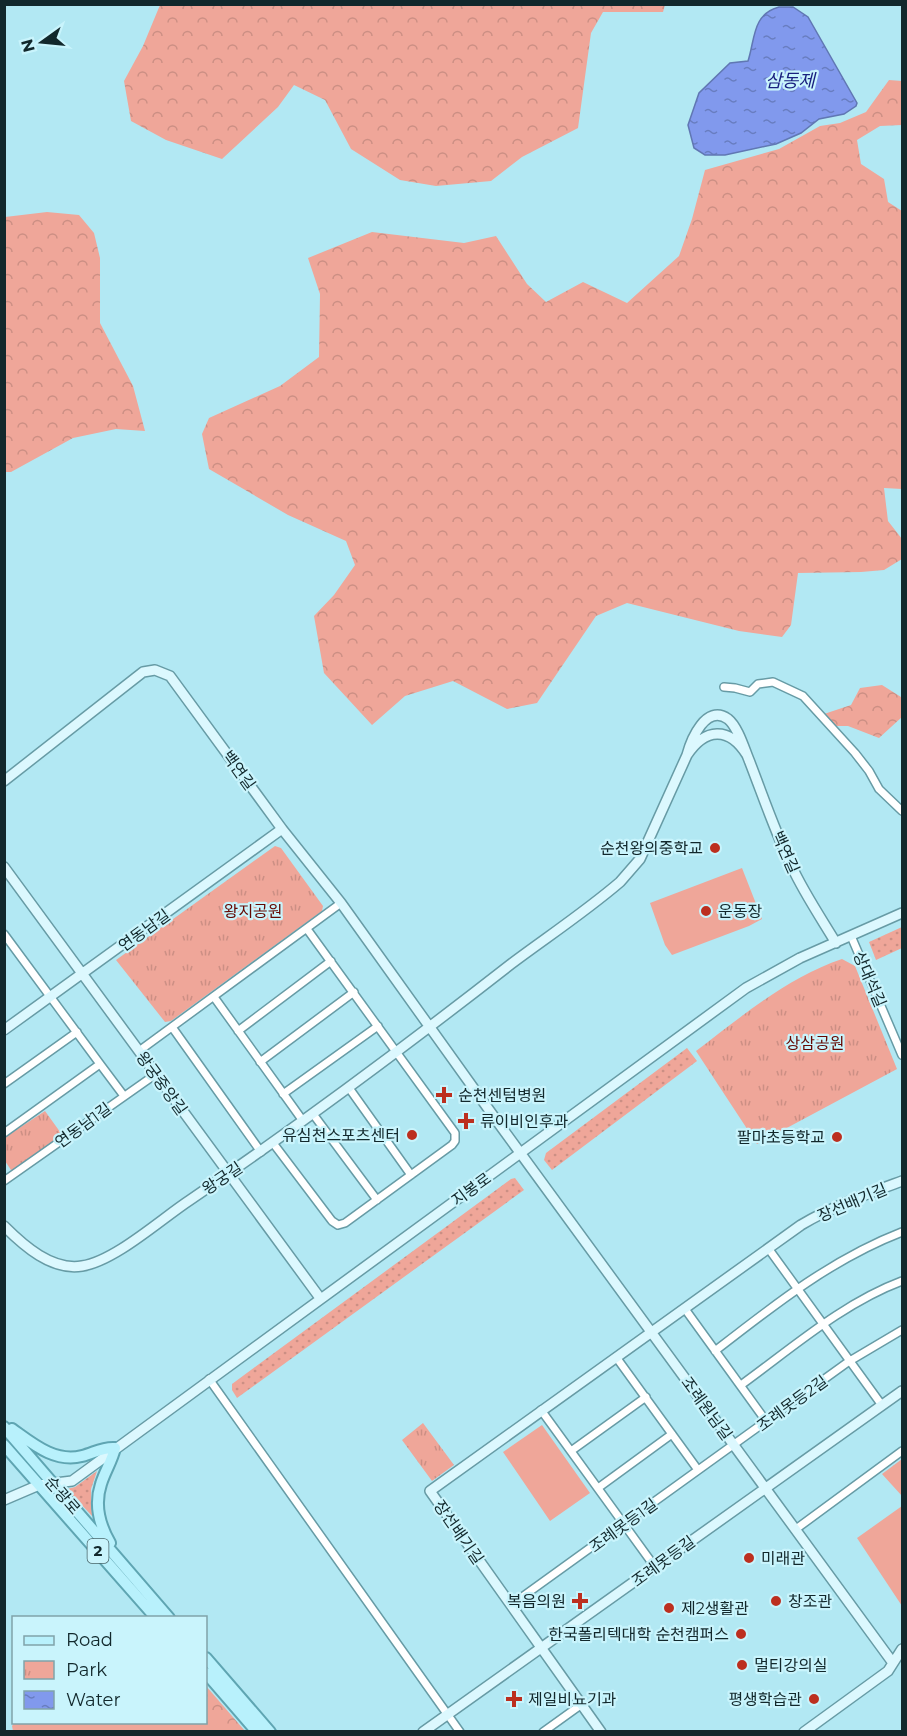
<svg xmlns="http://www.w3.org/2000/svg" width="907" height="1736" viewBox="0 0 907 1736" font-family="Montserrat,'Noto Sans KR',sans-serif">
  <style>
    .grass { fill: url(#grass-dots) }
    .forest { fill: url(#forest-crowns) }
    .park { fill: url(#park-tufts) }
    .pitch { fill: #efa699 }
    .water { fill: url(#water-ripples); stroke: #6077b3; stroke-width: 1.5 }
    .lines { fill: none; stroke-linecap: round; stroke-linejoin: round }
    .street-casing { stroke: #679ba5; stroke-width: 10 }
    .secondary-casing { stroke: #679ba5; stroke-width: 12 }
    .primary-casing { stroke: #5fa5b2; stroke-width: 14 }
    .street { stroke: #fff; stroke-width: 7 }
    .secondary { stroke: #dcf8fe; stroke-width: 9 }
    .primary { stroke: #b8f1fc; stroke-width: 10 }
    .poi-dot { fill: #bc2f1f; stroke: #c9f4fc; stroke-width: 2 }
    .labels { text-anchor: middle; stroke-width: 4.5; stroke-linejoin: round; paint-order: stroke }
    .shield { fill: #c9f4fc; stroke: #49656a; stroke-width: 1.5 }
    .shield-label { font-size: 15px; font-weight: bold; fill: #12282c }
    .street-label { font-size: 16px; fill: #12282c; stroke: #c9f4fc }
    .poi-label { font-size: 16px; fill: #12282c; stroke: #c9f4fc; text-anchor: start }
    .park-label { font-size: 16px; fill: #650802; stroke: #c9f4fc }
    .water-label { font-size: 18px; font-style: italic; fill: #19207f; stroke: #c9f4fc }
  </style>
  <defs>
    <pattern id="grass-dots" width="8" height="8" patternUnits="userSpaceOnUse" patternTransform="scale(1.5)"><rect width="8" height="8" fill="#efa699"/><path d="M2 2h.1M6 6h.1" fill="none" stroke="#cc8f84" stroke-width="1.8" stroke-linecap="round"/></pattern>
    <pattern id="forest-crowns" width="20" height="18" patternUnits="userSpaceOnUse" patternTransform="scale(1.5)"><rect width="20" height="18" fill="#efa699"/><path d="M2 6a3 3 0 1 1 6 0M12 15a3 3 0 1 1 6 0" fill="none" stroke="#cc8f84"/></pattern>
    <pattern id="park-tufts" width="24" height="20" patternUnits="userSpaceOnUse" patternTransform="scale(1.5)"><rect width="24" height="20" fill="#efa699"/><path d="M3 7l-1-3M5 7V3M7 7l1-3M15 17l-1-3M17 17v-4M19 17l1-3" fill="none" stroke="#cc8f84"/></pattern>
    <pattern id="water-ripples" width="26" height="14" patternUnits="userSpaceOnUse" patternTransform="scale(1.5)"><rect width="26" height="14" fill="#8199ed"/><path d="M2 4q2-2 4 0t4 0M15 11q2-2 4 0t4 0" fill="none" stroke="#687dc0"/></pattern>
  </defs>
  <rect width="100%" height="100%" fill="#b2e8f3"/>
  <path class="grass" d="M902,927V948L876,960L869,942Z
    M687,1048L697,1061L552,1170L544,1160L546,1153Z
    M515,1178L524,1190L237,1398L232,1390V1384L511,1179Z
    M97,1471L91,1489L92,1516L67,1489L75,1487Z"/>
  <path class="forest" d="M160,5V4L665,5L663,12H603L591,33L578,128L522,157L491,181L436,186L400,180L351,149L325,100L294,85L278,107L222,159L166,140L131,121L124,81L143,46Z
    M889,80L902,81V125L880,126L857,140L861,164L884,179L888,202L902,211V489L884,488L888,521L902,539V559L884,570L861,572L798,573L791,625L782,637L739,631L627,603L596,616L537,703L507,709L453,681L405,696L372,725L324,673L314,616L334,595L355,565L346,541L288,515L209,469L202,434L209,418L280,386L319,357L320,294L308,258L372,232L464,243L496,236L527,284L546,302L583,282L627,303L679,256L692,219L705,170L779,149L820,126L840,123L866,112Z
    M47,212L79,215L94,233L100,258V323L133,386L145,431L116,429L73,438L11,472H5V217Z
    M882,685L901,697L902,717L879,738L848,726H832L824,714L851,705L860,688Z
    M206,1686L245,1731H13L12,1726L15,1722H206Z"/>
  <path class="park" d="M275,846L281,848L323,906L322,911L171,1021L165,1022L116,960Z
    M842,959L855,966L897,1069L757,1144L696,1051C741,1017 788,977 842,959Z
    M45,1111L63,1136L13,1173L5,1161L4,1138Z
    M423,1423L454,1465L432,1481L402,1440Z
    M902,1459V1496L882,1474Z"/>
  <path class="pitch" d="M742,868L762,919L749,926L672,955L665,945L650,903Z
    M542,1425L590,1493L550,1521L503,1452Z
    M902,1506V1606L857,1538Z"/>
  <path class="water" d="M779,7H793L808,17L857,103L856,106L844,114L819,119L801,133L776,144L725,155H705L694,148L688,125L699,93L730,63L748,61C755,40 752,14 779,7Z"/>
  <g class="lines">
    <defs>
      <path id="street" d="M724,687L735,688L750,692L758,684L773,682L803,696L855,753L869,771L879,789L902,811
        M4,934L100,1064L4,1133
        M851,936L902,1055
        M214,997L303,1121
        M172,1027L261,1152
        M238,1031L331,961
        M139,1051L341,903
        M260,1062L354,992
        M100,1064L124,1096
        M4,1084L77,1032
        M349,1088L411,1175
        M283,1094L378,1026
        M313,1114L377,1200
        M273,1143L332,1221L338,1225L345,1223L452,1145L455,1141V1133L307,929
        M4,1181L156,1074
        M768,1248L881,1404
        M685,1309L766,1421
        M715,1351C774,1305 832,1259 902,1232
        M616,1357L698,1470
        M209,1379L460,1732
        M741,1385C792,1348 843,1303 902,1281
        M541,1410L655,1567
        M571,1451L646,1397
        M598,1488L672,1434
        M796,1529L902,1451
        M511,1605L848,1362L902,1330
        M543,1732L582,1704"/>
      <path id="secondary" d="M747,755C729,726 705,728 687,755C691,740 706,703 728,719C738,727 744,748 749,760C763,796 775,832 792,867C804,893 821,918 836,943
        M4,781L143,672L155,670L170,676L282,829L341,903L502,1128L893,1663
        M4,867L320,1298
        M4,1030L282,829
        M4,1226C24,1246 52,1271 82,1266C115,1261 161,1219 190,1200C300,1125 406,1046 511,964C547,937 585,912 620,882L640,859L687,755
        M4,1500L39,1485L72,1481L746,988L800,958L902,913
        M423,1732L902,1391
        M601,1732L430,1491L801,1225C833,1206 867,1194 902,1181
        M804,1732L888,1671L902,1649"/>
      <path id="primary" d="M4,1427L169,1618
        M12,1429C33,1444 55,1463 82,1456C94,1453 102,1447 115,1448C112,1461 105,1471 101,1484C94,1505 99,1524 110,1543
        M4,1445L156,1618
        M206,1658L270,1732
        M206,1673L257,1732"/>
    </defs>
    <use href="#street" class="street-casing"/>
    <use href="#secondary" class="secondary-casing"/>
    <use href="#primary" class="primary-casing"/>
    <use href="#street" class="street"/>
    <use href="#secondary" class="secondary"/>
    <use href="#primary" class="primary"/>
  </g>
  <g class="poi-dot">
    <circle cx="715" cy="848" r="6"/>
    <circle cx="706" cy="911" r="6"/>
    <path d="M441 1086h6v6h6v6h-6v6h-6v-6h-6v-6h6z"/>
    <path d="M463 1112h6v6h6v6h-6v6h-6v-6h-6v-6h6z"/>
    <circle cx="412" cy="1135" r="6"/>
    <circle cx="837" cy="1137" r="6"/>
    <circle cx="749" cy="1558" r="6"/>
    <path d="M577 1592h6v6h6v6h-6v6h-6v-6h-6v-6h6z"/>
    <circle cx="776" cy="1601" r="6"/>
    <circle cx="669" cy="1608" r="6"/>
    <circle cx="741" cy="1634" r="6"/>
    <circle cx="742" cy="1665" r="6"/>
    <path d="M511 1690h6v6h6v6h-6v6h-6v-6h-6v-6h6z"/>
    <circle cx="814" cy="1699" r="6"/>
  </g>
  <g class="labels">
    <rect class="shield" x="87.5" y="1539" width="21" height="24" rx="4.5"/>
    <g class="shield-label">
      <text x="98" y="1556">2</text>
    </g>
    <g class="street-label">
      <text transform="translate(239 770) rotate(54)" y="6">백연길</text>
      <text transform="translate(786 852) rotate(66)" y="6">백연길</text>
      <text transform="translate(144 930) rotate(-36)" y="6">연동남길</text>
      <text transform="translate(870 979) rotate(67)" y="6">상대석길</text>
      <text transform="translate(162 1083) rotate(54)" y="6">왕궁중앙길</text>
      <text transform="translate(83 1125) rotate(-36)" y="6">연동남1길</text>
      <text transform="translate(222 1178) rotate(-34)" y="6">왕궁길</text>
      <text transform="translate(471 1189) rotate(-36)" y="6">지봉로</text>
      <text transform="translate(852 1202) rotate(-23)" y="6">장선배기길</text>
      <text transform="translate(792 1403) rotate(-36)" y="6">조례못등2길</text>
      <text transform="translate(707 1408) rotate(54)" y="6">조례원님길</text>
      <text transform="translate(63 1495) rotate(49)" y="6">순광로</text>
      <text transform="translate(623 1525) rotate(-36)" y="6">조례못등1길</text>
      <text transform="translate(459 1532) rotate(55)" y="6">장선배기길</text>
      <text transform="translate(663 1561) rotate(-36)" y="6">조례못등길</text>
    </g>
    <g class="poi-label">
      <text x="703" y="854" text-anchor="end">순천왕의중학교</text>
      <text x="718" y="917">운동장</text>
      <text x="458" y="1101">순천센텀병원</text>
      <text x="480" y="1127">류이비인후과</text>
      <text x="400" y="1141" text-anchor="end">유심천스포츠센터</text>
      <text x="825" y="1143" text-anchor="end">팔마초등학교</text>
      <text x="761" y="1564">미래관</text>
      <text x="566" y="1607" text-anchor="end">복음의원</text>
      <text x="788" y="1607">창조관</text>
      <text x="681" y="1614">제2생활관</text>
      <text x="729" y="1640" text-anchor="end">한국폴리텍대학 순천캠퍼스</text>
      <text x="754" y="1671">멀티강의실</text>
      <text x="528" y="1705">제일비뇨기과</text>
      <text x="802" y="1705" text-anchor="end">평생학습관</text>
    </g>
    <g class="park-label">
      <text x="253" y="917">왕지공원</text>
      <text x="815" y="1049">상삼공원</text>
    </g>
    <g class="water-label">
      <text x="790" y="87">삼동제</text>
    </g>
  </g>
  <rect width="907" height="1736" fill="none" stroke="#12282c" stroke-width="12"/>
  <rect x="12" y="1616" width="195" height="108" fill="#c9f4fc" stroke="#80a2a9" stroke-width="1.5"/>
  <rect x="24" y="1636" width="30" height="9" fill="#b8f1fc" stroke="#80a2a9" stroke-width="1.5"/>
  <text x="66" y="1646" font-size="18" fill="#12282c">Road</text>
  <rect x="24" y="1661" width="30" height="18" fill="url(#park-tufts)" stroke="#80a2a9" stroke-width="1.5"/>
  <text x="66" y="1676" font-size="18" fill="#12282c">Park</text>
  <rect x="24" y="1691" width="30" height="18" fill="url(#water-ripples)" stroke="#80a2a9" stroke-width="1.5"/>
  <text x="66" y="1706" font-size="18" fill="#12282c">Water</text>
  <g transform="translate(42 42) rotate(255)" stroke="#c9f4fc" stroke-width="4.5" paint-order="stroke">
  <path d="M0-4.5L10 22L0 15L-10 22Z" fill="#12282c"/>
  <text y="-9" font-size="16" font-weight="bold" text-anchor="middle" fill="#12282c">N</text>
  </g>
</svg>
